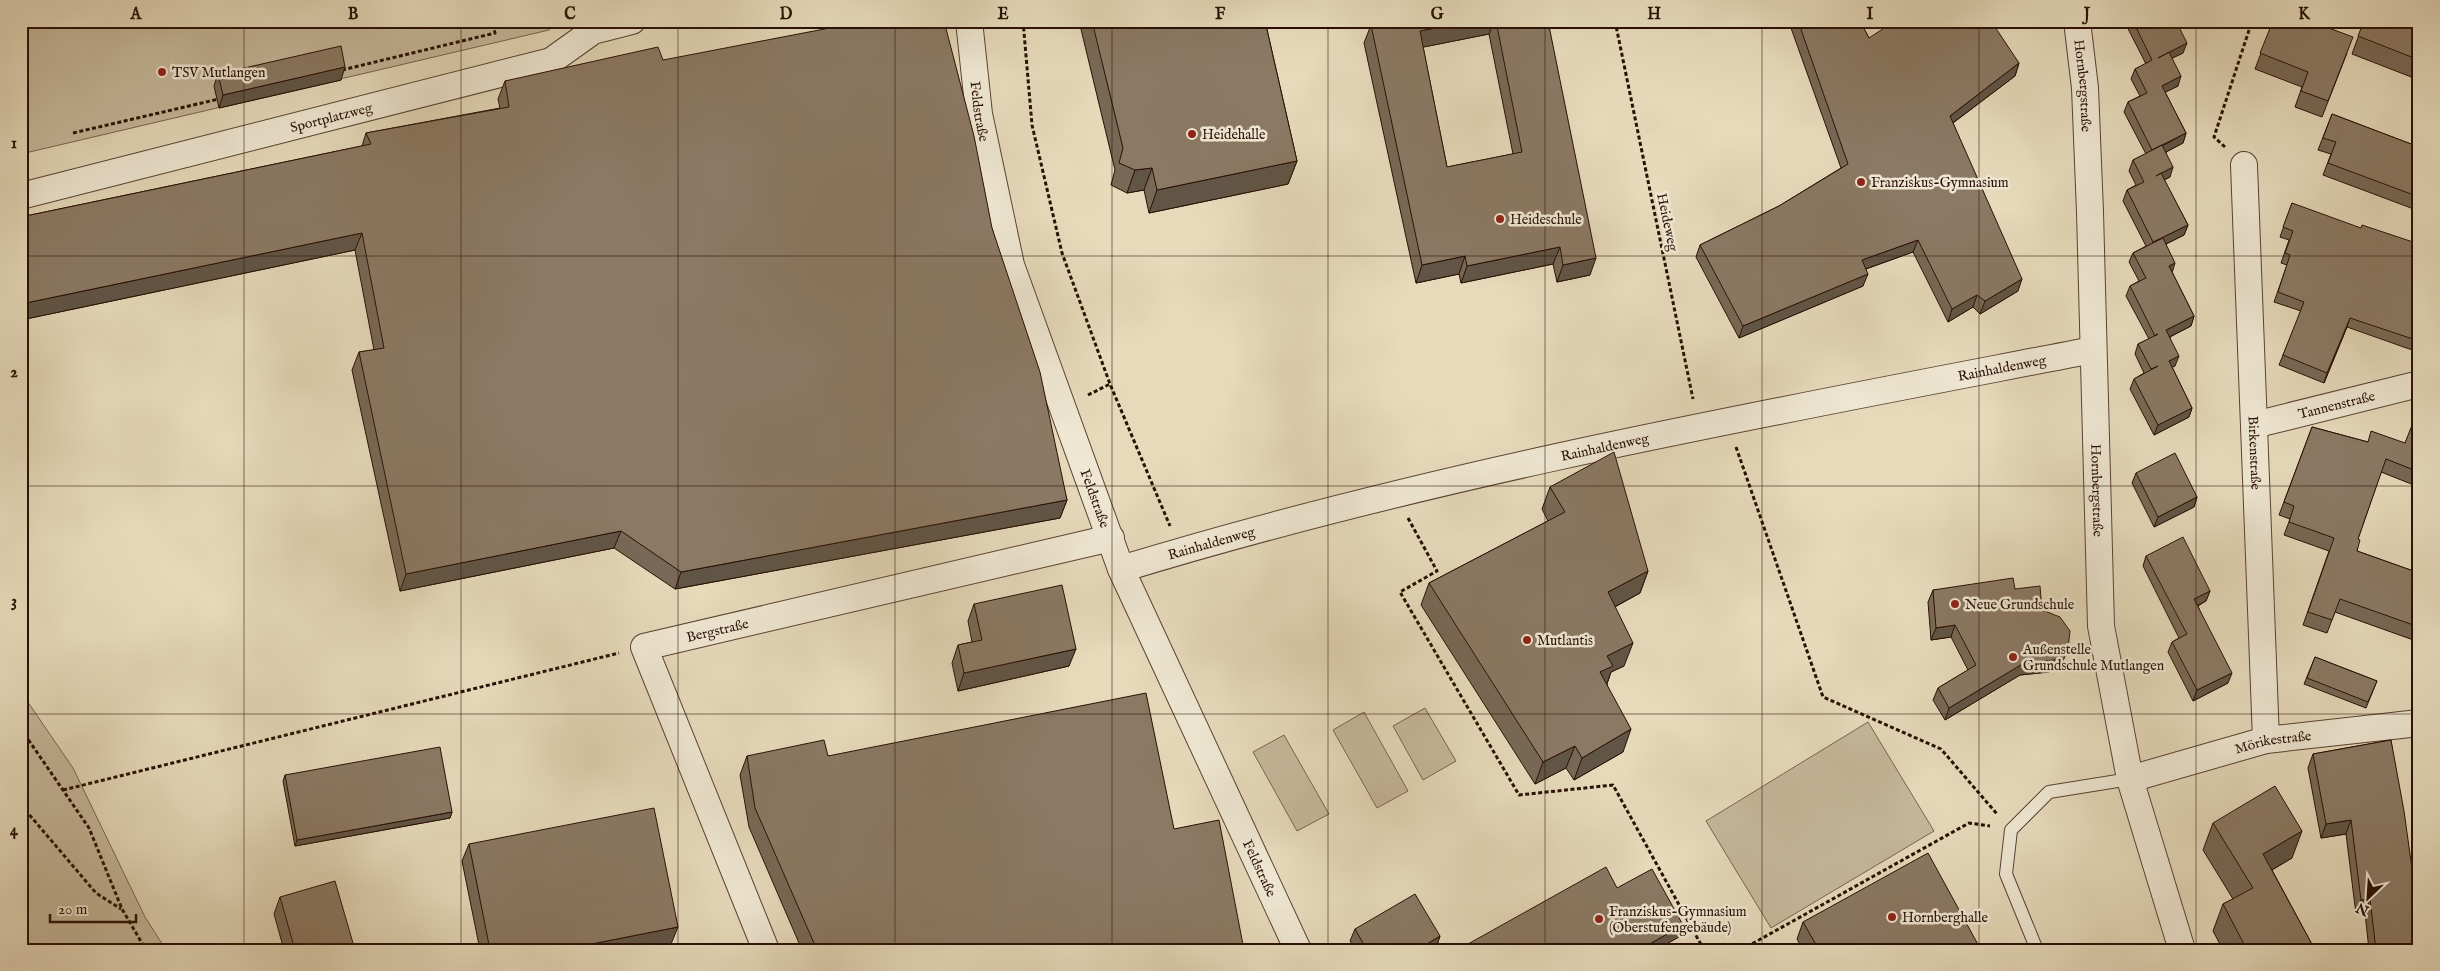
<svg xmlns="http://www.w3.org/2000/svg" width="2440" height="971" viewBox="0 0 2440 971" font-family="'IM FELL English',serif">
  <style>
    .green { fill: #c6b89c; stroke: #786450 }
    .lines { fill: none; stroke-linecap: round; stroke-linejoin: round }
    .lane-casing { stroke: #584232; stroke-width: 14 }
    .street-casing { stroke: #584232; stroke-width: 28 }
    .path { stroke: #291005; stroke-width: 3; stroke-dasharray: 4 2.5; stroke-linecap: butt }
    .lane { stroke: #efe7d3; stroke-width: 12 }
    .street { stroke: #efe7d3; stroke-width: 26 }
    .wall { fill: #786856; stroke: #291005; fill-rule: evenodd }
    .shaded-wall { fill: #615546; stroke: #291005 }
    .building { fill: #8b7964; stroke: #291005 }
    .grid { fill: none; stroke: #291005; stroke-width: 1; stroke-opacity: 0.55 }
    .poi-dot { fill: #8f2418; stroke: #efe7d3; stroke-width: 2 }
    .labels { text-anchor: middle; stroke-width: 5; stroke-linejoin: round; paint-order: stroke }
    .poi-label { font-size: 14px; fill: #291005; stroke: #efe7d3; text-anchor: start }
    .street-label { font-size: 14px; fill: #291005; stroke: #efe7d3 }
    .neatline { fill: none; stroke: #291005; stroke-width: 2 }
    .grid-label { font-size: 16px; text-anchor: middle; font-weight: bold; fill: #291005 }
  </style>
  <rect width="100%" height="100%" fill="#e6dabb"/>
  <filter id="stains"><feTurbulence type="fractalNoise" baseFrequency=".004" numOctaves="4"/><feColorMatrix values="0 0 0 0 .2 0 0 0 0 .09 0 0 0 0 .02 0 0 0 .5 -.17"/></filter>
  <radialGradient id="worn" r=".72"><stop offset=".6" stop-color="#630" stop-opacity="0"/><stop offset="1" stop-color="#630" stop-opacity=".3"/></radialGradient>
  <path class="green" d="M21,21H555L549,30L21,154Z
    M21,692L73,768L145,917L166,950H21Z
    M1425,708L1456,761L1423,780L1393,726Z
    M1364,712L1408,791L1377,808L1333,730Z
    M1868,722L1934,831L1771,928L1706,821Z
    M1284,735L1329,814L1297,831L1253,752Z"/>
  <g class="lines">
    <defs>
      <path id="lane" d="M2037,950L2006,874L2011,830L2049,792L2130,779"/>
      <g id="street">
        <path id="s1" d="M969,21L979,114L1011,265L1121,569L1298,950"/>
        <path id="s2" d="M2077,21L2085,88L2090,212L2101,626L2130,779L2182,950"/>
        <path id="s3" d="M2244,165L2266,740"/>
        <path id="s4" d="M21,196L551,61L593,31L632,21"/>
        <path id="s5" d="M2254,425L2419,384"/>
        <path id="s6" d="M1121,569C1439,472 1767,413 2093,350"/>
        <path id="s7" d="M2130,779L2266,740L2419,723"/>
        <path id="s8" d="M766,950L644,647L1111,538"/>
      </g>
    </defs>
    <use href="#lane" class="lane-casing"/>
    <use href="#street" class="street-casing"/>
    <path class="path" d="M1023,21L1032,125L1062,253L1110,384L1170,526
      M1615,21L1693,399
      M342,70L495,33L492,21
      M73,133L219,99
      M2225,147L2214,137L2252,21
      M1088,395L1110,384
      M1736,447L1823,697L1941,749L1997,814
      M1408,518L1437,571L1400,592L1519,795L1613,785L1704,950
      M21,729L89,828L122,909L146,950
      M63,790L619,653
      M21,805L96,893L121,909
      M1741,950L1969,823L1990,826"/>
    <use href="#lane" class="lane"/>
    <use href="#street" class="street"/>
  </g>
  <path class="wall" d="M1079,21H1265L1297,161L1288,184L1149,213L1144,190L1127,193L1111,185L1115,170Z
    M1389,21H1548L1590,275L1557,282L1553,264L1461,283L1459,274L1416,283L1364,43L1371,25ZM1489,34L1513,154L1447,167L1423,47Z
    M1794,21H1860L1869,38L2019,63L2015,76L1953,123L2018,291L1980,314L1973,307L1948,322L1913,252L1866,269L1863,286L1739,338L1696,257L1700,245L1779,206L1841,168L1791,28Z
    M2124,21H2176L2183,53L2172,58L2178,86L2165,92L2186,133L2183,143L2166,152L2170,177L2164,180L2188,225L2184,235L2166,244L2172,272L2194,316L2191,326L2170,337L2175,366L2172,367L2192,408L2189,417L2154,435L2130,389L2134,379L2144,373L2135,354L2138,344L2149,339L2126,296L2130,286L2139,281L2129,262L2133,253L2146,246L2123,201L2127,190L2136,185L2129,171L2133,160L2146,154L2124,112L2128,102L2140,96L2131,79L2135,69L2146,64Z
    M2273,21L2347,53L2322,117L2295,107L2302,87L2255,69Z
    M2364,21H2419V80L2352,54Z
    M663,60L992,228L1067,500L1060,518L675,589L614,548L400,591L352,370L359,352L374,350L355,250L21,320V217L362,146L366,133L500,108L498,99L505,81Z
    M218,74L341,80L219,108L214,86Z
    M2332,114L2419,147V211L2323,175L2331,154L2318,150Z
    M2292,203L2419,342L2415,351L2347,327L2324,383L2279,365L2301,311L2274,302L2287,265L2281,263L2289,240L2280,237Z
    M2419,416V487L2381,472L2358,539L2357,551L2419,573V642L2335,612L2327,633L2303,625L2329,551L2284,535L2290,519L2279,515L2312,427L2368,442L2405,443Z
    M2136,473L2197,497L2194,507L2154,527L2132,483Z
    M1550,487L1648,571L1640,593L1615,607L1624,666L1611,672L1607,684L1623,752L1574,780L1566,768L1535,784L1421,605L1429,583L1548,521L1542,509Z
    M2146,556L2210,591L2206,601L2198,606L2228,683L2193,701L2168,652L2172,642L2179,638L2143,566Z
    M2015,589L2042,610L2063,661L2049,672L2020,675L1945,720L1933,700L1938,688L1968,670L1951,637L1931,640L1928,602L1933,590Z
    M974,604L1069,666L958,691L952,663L958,645L972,642L968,621Z
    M2315,657L2377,681L2366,708L2304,684Z
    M2391,740L2419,950H2369L2365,913L2356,914L2346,834L2321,838L2308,768L2313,754Z
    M747,756H828L1174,829L1244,950H802L749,827L740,775Z
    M285,775L452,812L450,818L295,846L283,781Z
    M2213,823L2292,858L2272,870L2315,950H2223L2213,931L2223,904L2233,899L2203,850Z
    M469,844L671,944L644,950H480L462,861Z
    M280,897L355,950H284L274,914Z
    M1803,922L1981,950H1803L1797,939Z
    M1355,929L1440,936L1436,948L1433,950H1356L1350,941Z"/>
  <path class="shaded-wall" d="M1471,21H1494L1489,34L1414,49L1420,31Z
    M2187,43L2183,53L2154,67L2158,58Z
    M2019,63L2015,76L1946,128L1950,116Z
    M345,67L341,80L219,108L223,95Z
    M2181,76L2178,86L2158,96L2162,86Z
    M2186,133L2183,143L2149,161L2153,151Z
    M1297,161L1288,184L1149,213L1157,190Z
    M2173,167L2170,177L2152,186L2156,176Z
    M1152,168L1144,190L1127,193L1135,170Z
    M2188,225L2184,235L2150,252L2153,242Z
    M362,233L355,250L21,320V304Z
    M1918,240L1913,252L1857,272L1862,260Z
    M1560,247L1553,264L1461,283L1467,266Z
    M1465,256L1459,274L1416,283L1422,265Z
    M1596,258L1590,275L1557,282L1563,265Z
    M2175,263L2172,273L2169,266Z
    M1868,274L1863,286L1739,338L1743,326Z
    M2022,279L2018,291L1980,314L1985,301Z
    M1977,295L1973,307L1948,322L1952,309Z
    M2194,316L2191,326L2163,340L2166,330Z
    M2350,318L2347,327L2324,383L2327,373Z
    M2179,356L2175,366L2165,371L2169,361Z
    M2192,408L2189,417L2154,435L2158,425Z
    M2197,497L2194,507L2154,527L2158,517Z
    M1067,500L1060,518L675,589L681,572Z
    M621,531L614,548L400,591L406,574Z
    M1648,571L1640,593L1599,615L1608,592Z
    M2210,591L2206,601L2190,609L2194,599Z
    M1955,625L1951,637L1931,640L1936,628Z
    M1633,643L1624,666L1611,672L1605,689L1600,672L1607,656Z
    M1076,649L1069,666L958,691L964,673Z
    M2068,649L2063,661L2049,672L2020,675L1945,720L1949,708L2024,663Z
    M2232,673L2228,683L2193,701L2197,690Z
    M1631,729L1623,752L1574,780L1582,758Z
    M1575,746L1566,768L1535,784L1543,762Z
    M452,812L450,818L295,846L297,840Z
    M2351,820L2346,834L2321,838L2326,824Z
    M2302,831L2292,858L2253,881L2263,854Z
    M2370,899L2365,913L2356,914L2361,900Z
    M1683,925L1679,937L1656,950H1639Z
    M678,927L671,944L644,950H561Z
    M1440,936L1436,948L1433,950H1417Z
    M846,947L845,950H821Z"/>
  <path class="building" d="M866,21H944L974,136L992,228L1040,372L1067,500L681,572L621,531L406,574L359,352L384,348L362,233L21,304V217L371,144L366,133L509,107L505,81L658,47L663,60Z
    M1092,21H1265L1297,161L1157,190L1152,168L1135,170L1119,163L1123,148Z
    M1389,21H1471L1420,31L1447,167L1522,152L1496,21H1548L1596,258L1563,265L1560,247L1467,266L1465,256L1422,265L1371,25Z
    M1798,21H1860L1869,38L1895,21H1991L2019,63L1950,116L2022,279L1985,301L1977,295L1952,309L1918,240L1862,260L1868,274L1743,326L1700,245L1779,206L1848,164Z
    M2133,21H2176L2187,43L2158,58L2169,52L2181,76L2162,86L2186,133L2152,150L2128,102L2147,93L2135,69L2152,60Z
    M2273,21H2310L2353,37L2328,101L2301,91L2308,72L2260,53Z
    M2364,21H2419V60L2358,36Z
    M341,46L345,67L223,95L218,74Z
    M2332,114L2419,147V197L2328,163L2336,142L2323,138Z
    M2162,145L2173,167L2156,176L2161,173L2188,225L2153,242L2127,190L2144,182L2133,160Z
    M2292,203L2361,228L2362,225L2419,244V341L2350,318L2327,373L2283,355L2304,302L2278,292L2290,255L2285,253L2293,231L2283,227Z
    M2163,238L2175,263L2169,266L2194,316L2166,330L2179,356L2169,361L2192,408L2158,425L2134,379L2158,366L2151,369L2138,344L2158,334L2155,336L2130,286L2146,278L2133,253Z
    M2416,415L2419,416V472L2386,459L2358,539L2360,540L2357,551L2419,573V627L2340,599L2332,620L2308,612L2334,538L2289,522L2294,506L2284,502L2312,427L2368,442L2371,431L2405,443Z
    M1614,452L1648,571L1608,592L1633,643L1607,656L1613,666L1600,672L1631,729L1582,758L1575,746L1543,762L1429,583L1565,512L1550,487Z
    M2175,453L2197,497L2158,517L2136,473Z
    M2183,537L2210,591L2194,599L2232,673L2197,690L2172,642L2187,634L2146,556Z
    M2013,578L2015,589L2040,586L2042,610L2060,617L2070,631L2068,649L2054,660L2024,663L1949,708L1938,688L1976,665L1955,625L1936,628L1933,590Z
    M1062,585L1076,649L964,673L958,645L982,640L974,604Z
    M2315,657L2377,681L2368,702L2307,678Z
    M1146,693L1174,829L1219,820L1244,950H847L846,947L817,950L755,808L747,756L824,740L828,756Z
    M2391,740L2404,811L2419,919V950H2376L2370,899L2361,900L2351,820L2326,824L2313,754Z
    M440,747L452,812L297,840L285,775Z
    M2275,786L2302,831L2263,854L2315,950H2247L2223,904L2253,888L2213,823Z
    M654,808L678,927L561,950H490L469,844Z
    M1928,853L1981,950H1819L1803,922Z
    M1606,867L1617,888L1652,869L1683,925L1639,950H1459V949Z
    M335,881L355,950H295L280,897Z
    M1415,894L1440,936L1417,950H1367L1355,929Z"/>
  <path class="grid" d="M244,21V950M461,21V950M678,21V950M895,21V950M1112,21V950M1328,21V950M1545,21V950M1762,21V950M1979,21V950M2196,21V950M21,256H2419M21,486H2419M21,714H2419"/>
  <g class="poi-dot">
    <circle cx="162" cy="72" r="5"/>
    <circle cx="1192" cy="134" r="5"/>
    <circle cx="1861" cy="182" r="5"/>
    <circle cx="1500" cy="219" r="5"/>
    <circle cx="1955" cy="604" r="5"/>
    <circle cx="1527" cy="640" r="5"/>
    <circle cx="2013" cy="657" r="5"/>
    <circle cx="1892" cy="917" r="5"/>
    <circle cx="1599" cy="919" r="5"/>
  </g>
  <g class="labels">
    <g class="poi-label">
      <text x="172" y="77">TSV Mutlangen</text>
      <text x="1202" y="139">Heidehalle</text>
      <text x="1871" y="187">Franziskus-Gymnasium</text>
      <text x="1510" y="224">Heideschule</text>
      <text x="1965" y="609">Neue Grundschule</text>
      <text x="1537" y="645">Mutlantis</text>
      <text x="2023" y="654">Außenstelle<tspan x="2023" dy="16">Grundschule Mutlangen</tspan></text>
      <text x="1609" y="916">Franziskus-Gymnasium<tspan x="1609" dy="16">(Oberstufengebäude)</tspan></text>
      <text x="1902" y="922">Hornberghalle</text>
    </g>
    <g class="street-label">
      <text dy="5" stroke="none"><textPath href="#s2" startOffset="65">Hornbergstraße</textPath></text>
      <text dy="5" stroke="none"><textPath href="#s1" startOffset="91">Feldstraße</textPath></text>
      <text dy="5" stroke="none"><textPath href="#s4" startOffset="320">Sportplatzweg</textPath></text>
      <text transform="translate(1668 222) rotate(78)" y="5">Heideweg</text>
      <text dy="5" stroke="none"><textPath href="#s6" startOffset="904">Rainhaldenweg</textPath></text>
      <text dy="5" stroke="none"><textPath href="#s5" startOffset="85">Tannenstraße</textPath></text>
      <text dy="5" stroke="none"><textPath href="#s6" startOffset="499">Rainhaldenweg</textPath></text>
      <text dy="5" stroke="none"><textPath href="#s3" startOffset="288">Birkenstraße</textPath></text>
      <text dy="5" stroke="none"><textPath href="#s2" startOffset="470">Hornbergstraße</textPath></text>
      <text dy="5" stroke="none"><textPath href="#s1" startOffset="496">Feldstraße</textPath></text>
      <text dy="5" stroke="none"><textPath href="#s6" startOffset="94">Rainhaldenweg</textPath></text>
      <text dy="5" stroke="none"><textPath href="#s8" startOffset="402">Bergstraße</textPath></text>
      <text dy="5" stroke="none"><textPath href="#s7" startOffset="148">Mörikestraße</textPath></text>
      <text dy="5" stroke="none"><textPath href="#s1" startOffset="901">Feldstraße</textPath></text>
    </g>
  </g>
  <rect width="2440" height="971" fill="none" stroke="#e6dabb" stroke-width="55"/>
  <g transform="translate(2368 898) rotate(205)" stroke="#efe7d3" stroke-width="4" paint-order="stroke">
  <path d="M0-4L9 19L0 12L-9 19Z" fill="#291005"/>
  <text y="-8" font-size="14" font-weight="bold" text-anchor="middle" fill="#291005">N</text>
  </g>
  <path d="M50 914v8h86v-8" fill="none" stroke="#291005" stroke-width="2.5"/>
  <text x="58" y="914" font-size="15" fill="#291005" stroke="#efe7d3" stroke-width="4" paint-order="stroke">20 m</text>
  <rect x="28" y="28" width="2384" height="916" class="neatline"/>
  <g class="grid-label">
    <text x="136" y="19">A</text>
    <text x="353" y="19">B</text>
    <text x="570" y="19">C</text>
    <text x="786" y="19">D</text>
    <text x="1003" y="19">E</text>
    <text x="1220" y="19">F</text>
    <text x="1437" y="19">G</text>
    <text x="1654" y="19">H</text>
    <text x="1870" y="19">I</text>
    <text x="2087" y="19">J</text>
    <text x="2304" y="19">K</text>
    <text x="14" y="148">1</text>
    <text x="14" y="377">2</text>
    <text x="14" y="606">3</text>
    <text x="14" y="835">4</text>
  </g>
  <rect width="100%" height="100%" filter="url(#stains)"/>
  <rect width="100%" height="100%" fill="url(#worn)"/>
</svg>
